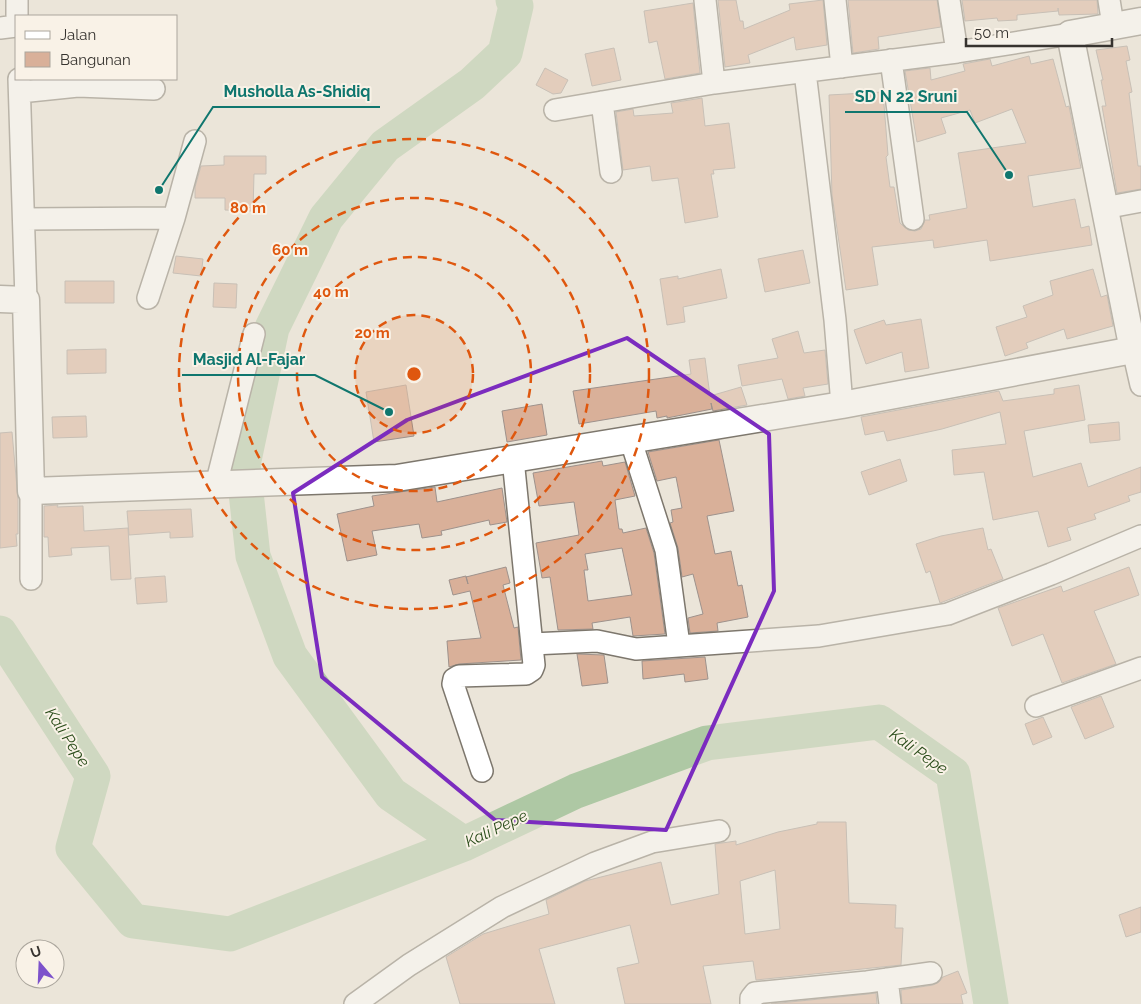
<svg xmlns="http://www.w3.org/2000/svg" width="1141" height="1004" viewBox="0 0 1141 1004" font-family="Raleway,sans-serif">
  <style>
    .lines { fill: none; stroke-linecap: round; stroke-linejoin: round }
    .river { stroke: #aec8a4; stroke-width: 35 }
    .building { fill: #d9b099; stroke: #9e928c; fill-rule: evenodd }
    .minor-casing { stroke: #7d776d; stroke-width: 24 }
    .tertiary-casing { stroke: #7d776d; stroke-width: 29 }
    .minor { stroke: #fff; stroke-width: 21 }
    .tertiary { stroke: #fff; stroke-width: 26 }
    .marked { fill: none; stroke: #7b2cbf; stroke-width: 4; stroke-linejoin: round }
    .ring { fill: none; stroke: #df570e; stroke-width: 2.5; stroke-dasharray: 9 6 }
    .labels { text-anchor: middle; stroke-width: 4; stroke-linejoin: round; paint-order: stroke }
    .water-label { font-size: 16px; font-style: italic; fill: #2b4d1b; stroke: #f9f2e7 }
    .centre { fill: #df570e; stroke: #f9f2e7; stroke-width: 2.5 }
    .ring-label { font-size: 15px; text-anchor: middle; font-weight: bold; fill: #df570e; stroke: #f9f2e7; stroke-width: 4; stroke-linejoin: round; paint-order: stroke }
    .leader { fill: none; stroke: #0f766e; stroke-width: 2 }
    .callout-dot { fill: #0f766e; stroke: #f9f2e7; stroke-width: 2 }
    .callout-label { font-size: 16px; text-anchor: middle; font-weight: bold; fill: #0f766e; stroke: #f9f2e7; stroke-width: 4; stroke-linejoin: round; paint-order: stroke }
  </style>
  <rect width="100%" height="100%" fill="#ebe5d9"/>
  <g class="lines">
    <path class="river" d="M0,633L93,776L73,848L133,921L230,934L464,844L576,791L707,743L879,722L953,774L991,1004
      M464,844L391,794L290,656L253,556L243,465L272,328L326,218L385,146L472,84L505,53L516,6L513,0"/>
  </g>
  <path class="building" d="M718,0H736L740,21H743L744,29L790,10L789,4L823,0L827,45L796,50L794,37L748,55L750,63L725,67Z
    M848,0H937L941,27L878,37L879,49L853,53Z
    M962,0H1097L1098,14L1059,15L1058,8V11L1017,15V20L998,21L997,18L965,21Z
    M693,3L700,73L665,79L657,41L649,43L644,11Z
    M1127,46L1130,60L1126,61L1132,92L1129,93L1138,166H1141V189L1117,193L1102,106H1106L1101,80H1103L1096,50Z
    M614,48L621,80L592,86L585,54Z
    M1029,56L1031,64L1053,59L1066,107L1069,106L1081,168L1028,176L1033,207L1075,199L1081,228L1089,226L1092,245L990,261L987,240L934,248L933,240L872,247L878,285L846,290L832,195L829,95L883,92L888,155L886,157L890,187H894L900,223L908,230L915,231L921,229L925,220H930L929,215L967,208L958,153L1026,143L1012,109L975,123L970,110L941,118L946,133L917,142L905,71L930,68L931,80L965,71L963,64L990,59L992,66Z
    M545,68L568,80L561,93L553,94L536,85Z
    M702,98L705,126L729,123L735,168L713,170L714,174H711L718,217L685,223L678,178L652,181L650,166L623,170L616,112L633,109L634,116L673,113L671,103Z
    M224,156H266V174H254L253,211L225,210V198H195V187L201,166L224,165Z
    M803,250L810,283L765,292L758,259Z
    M176,256L203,259L201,276L173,273Z
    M721,269L727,298L683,307L685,322L667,325L660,279L678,276V279Z
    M1093,269L1101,297L1107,295L1113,326L1067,339L1064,329L1026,343L1028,348L1005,356L996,327L1027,317L1023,306L1053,295L1050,281Z
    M65,281H114V303H65Z
    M214,283L237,284L236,308L213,307Z
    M921,319L929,368L905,372L902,352L866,364L854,330L884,320L886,325Z
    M798,331L804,353L825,350L828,384L803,388L805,396L788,399L782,379L742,386L738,365L778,358L772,339Z
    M106,349V373L67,374V350Z
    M705,358L710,396L741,387L747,405L713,411L711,403L712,409L667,418V416L657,418L656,411L579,424L573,391L691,374L689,360Z
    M406,385L414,436L374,442L366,392Z
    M1079,385L1085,420L1024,431L1033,477L1081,463L1088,487L1141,467V492L1128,496L1130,501L1094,514L1096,519L1067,528L1071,540L1048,547L1038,511L993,520L984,472L954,475L952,450L1006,444L1000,412L942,429L887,441L884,431L865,435L861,417L999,391L1003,401L1054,394V389Z
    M542,404L547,435L507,442L502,411Z
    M86,416L87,437L53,438L52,417Z
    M1119,422L1120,440L1090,443L1088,425Z
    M12,432L18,499V534H16L17,546L0,548V433Z
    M719,440L734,511L707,516L715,554L731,551L738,586L742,585L748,617L717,623L718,631L690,633L688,618L703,614L693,574L682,577L678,548L670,523L673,522L671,510L682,508L676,477L657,481L648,452Z
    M900,459L907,481L869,495L861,472Z
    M602,461L603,466L625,462L635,496L615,500L619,529H622L623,533L646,528L654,553L665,634L633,636L630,617L592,623L593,629L558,630L550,577L542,578L536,543L579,535L574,502L539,506L533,473ZM622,548L632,595L588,601L584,570H588L585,554Z
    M435,487L437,502L502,488L507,522L490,525L489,520L441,531L442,535L422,538L419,524L372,531L377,555L347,561L337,514L374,506L372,496Z
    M58,505L57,507L83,506L84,531L128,528L131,579L111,580L109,546L71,548L72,555L49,557L48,537H44V506Z
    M191,509L193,537L170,538V532L129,535L127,511Z
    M983,528L988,550L991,549L1003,579L940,603L930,571L926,573L916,544L941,536Z
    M506,567L510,583L503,585L514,628L518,627L521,660L459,664L449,667L447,641L481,638L470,591L453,595L449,580L466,576L468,584L466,577Z
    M1129,567L1139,595L1094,611L1116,664L1062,683L1043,634L1012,646L998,608L1061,586L1063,592Z
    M165,576L167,602L137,604L135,578Z
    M577,654L604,655L608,683L582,686Z
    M705,657L708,679L685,682L684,674L643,679L642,661Z
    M1101,696L1114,727L1085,739L1071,707Z
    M1043,717L1052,737L1033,745L1025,724Z
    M817,822H846L849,903L896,905L895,928H903L901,965L756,980L753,961L703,966L711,1004H625L617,968L639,963L630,925L539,949L555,1004H460L446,957L483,934L549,914L546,900L585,881L661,862L671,905L719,894L715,844L736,841V845L778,832L817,824ZM775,870L780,929L745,934L740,881Z
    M1141,907V932L1126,937L1119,915Z
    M958,971L967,993L961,995L963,1004H902L901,990L933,985L939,982L943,977Z
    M876,993L877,1004H771L868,994Z"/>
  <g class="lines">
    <defs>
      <path id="minor" d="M17,0V16
        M705,0L714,83
        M835,0L842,67
        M949,0L957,52L1070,34
        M1109,0L1113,25
        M0,28L16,26
        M891,60L913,219
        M805,72L835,320L842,405
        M19,79L26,300
        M20,92L78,86L154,89
        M602,102L611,172
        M555,110L714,83L957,52
        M1104,208L1141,201
        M24,219L174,218L195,141
        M148,298L174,218
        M1133,350L1141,385
        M631,441L666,550L679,645
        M216,485L254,334
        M31,579V491
        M532,644L597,641L636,649L819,636L948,614L1051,574L1141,536
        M1036,706L1141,668
        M482,771L453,684L454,679L459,676L526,674L532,670L534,665L513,459
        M887,979L890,1004
        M355,1004L409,965L502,907L595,863L652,842L719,831
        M751,1004V998L755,993L867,982L931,973"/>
      <path id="tertiary" d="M0,299L26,300L31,491L397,478L842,405L1133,350L1070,34L1141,21"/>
    </defs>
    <use href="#minor" class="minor-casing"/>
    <use href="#tertiary" class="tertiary-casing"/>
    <use href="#minor" class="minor"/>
    <use href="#tertiary" class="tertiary"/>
  </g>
  <path d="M0 0H1141V1004H0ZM627,338L769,434L774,591L666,830L495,820L322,677L293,493L407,420Z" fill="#ebe5d9" fill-opacity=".55" fill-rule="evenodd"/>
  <path class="marked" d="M627,338L769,434L774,591L666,830L495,820L322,677L293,493L407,420Z"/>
  <circle cx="414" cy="374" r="59" fill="#df570e" fill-opacity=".12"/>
  <g class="ring">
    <circle cx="414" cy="374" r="59"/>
    <circle cx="414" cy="374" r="117"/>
    <circle cx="414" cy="374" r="176"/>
    <circle cx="414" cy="374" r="235"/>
  </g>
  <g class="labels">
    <g class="water-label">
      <text transform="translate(68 737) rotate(57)" y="6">Kali Pepe</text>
      <text transform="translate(919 751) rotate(35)" y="6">Kali Pepe</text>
      <text transform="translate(496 828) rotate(-25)" y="6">Kali Pepe</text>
    </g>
  </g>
  <circle cx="414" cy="374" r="8" class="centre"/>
  <g class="ring-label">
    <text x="248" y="213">80 m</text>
    <text x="290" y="255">60 m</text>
    <text x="331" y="297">40 m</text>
    <text x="372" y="338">20 m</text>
  </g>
  <path class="leader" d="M159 190L213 107H380M1009 175L967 112H845M389 412L315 375H182"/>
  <g class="callout-dot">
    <circle cx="159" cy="190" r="5"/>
    <circle cx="1009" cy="175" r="5"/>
    <circle cx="389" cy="412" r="5"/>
  </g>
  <g class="callout-label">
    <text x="297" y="97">Musholla As-Shidiq</text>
    <text x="906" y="102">SD N 22 Sruni</text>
    <text x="249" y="365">Masjid Al-Fajar</text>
  </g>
  <rect x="15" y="15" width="162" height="65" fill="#f9f2e7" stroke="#aba69d"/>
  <rect x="25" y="31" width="25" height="8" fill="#ffffff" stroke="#aba69d"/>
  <text x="60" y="40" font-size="15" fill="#36332f">Jalan</text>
  <rect x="25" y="52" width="25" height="15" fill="#d9b099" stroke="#aba69d"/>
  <text x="60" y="65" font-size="15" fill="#36332f">Bangunan</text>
  <g transform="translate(40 964) rotate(341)"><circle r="24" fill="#f9f2e7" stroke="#aba69d"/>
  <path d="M0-4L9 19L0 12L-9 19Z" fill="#7d52cb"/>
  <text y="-8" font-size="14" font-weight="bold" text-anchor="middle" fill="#36332f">U</text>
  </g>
  <path d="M966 38v8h146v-8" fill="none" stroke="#36332f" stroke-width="2.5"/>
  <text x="974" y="38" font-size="15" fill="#36332f" stroke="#f9f2e7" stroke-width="4" paint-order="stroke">50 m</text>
</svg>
